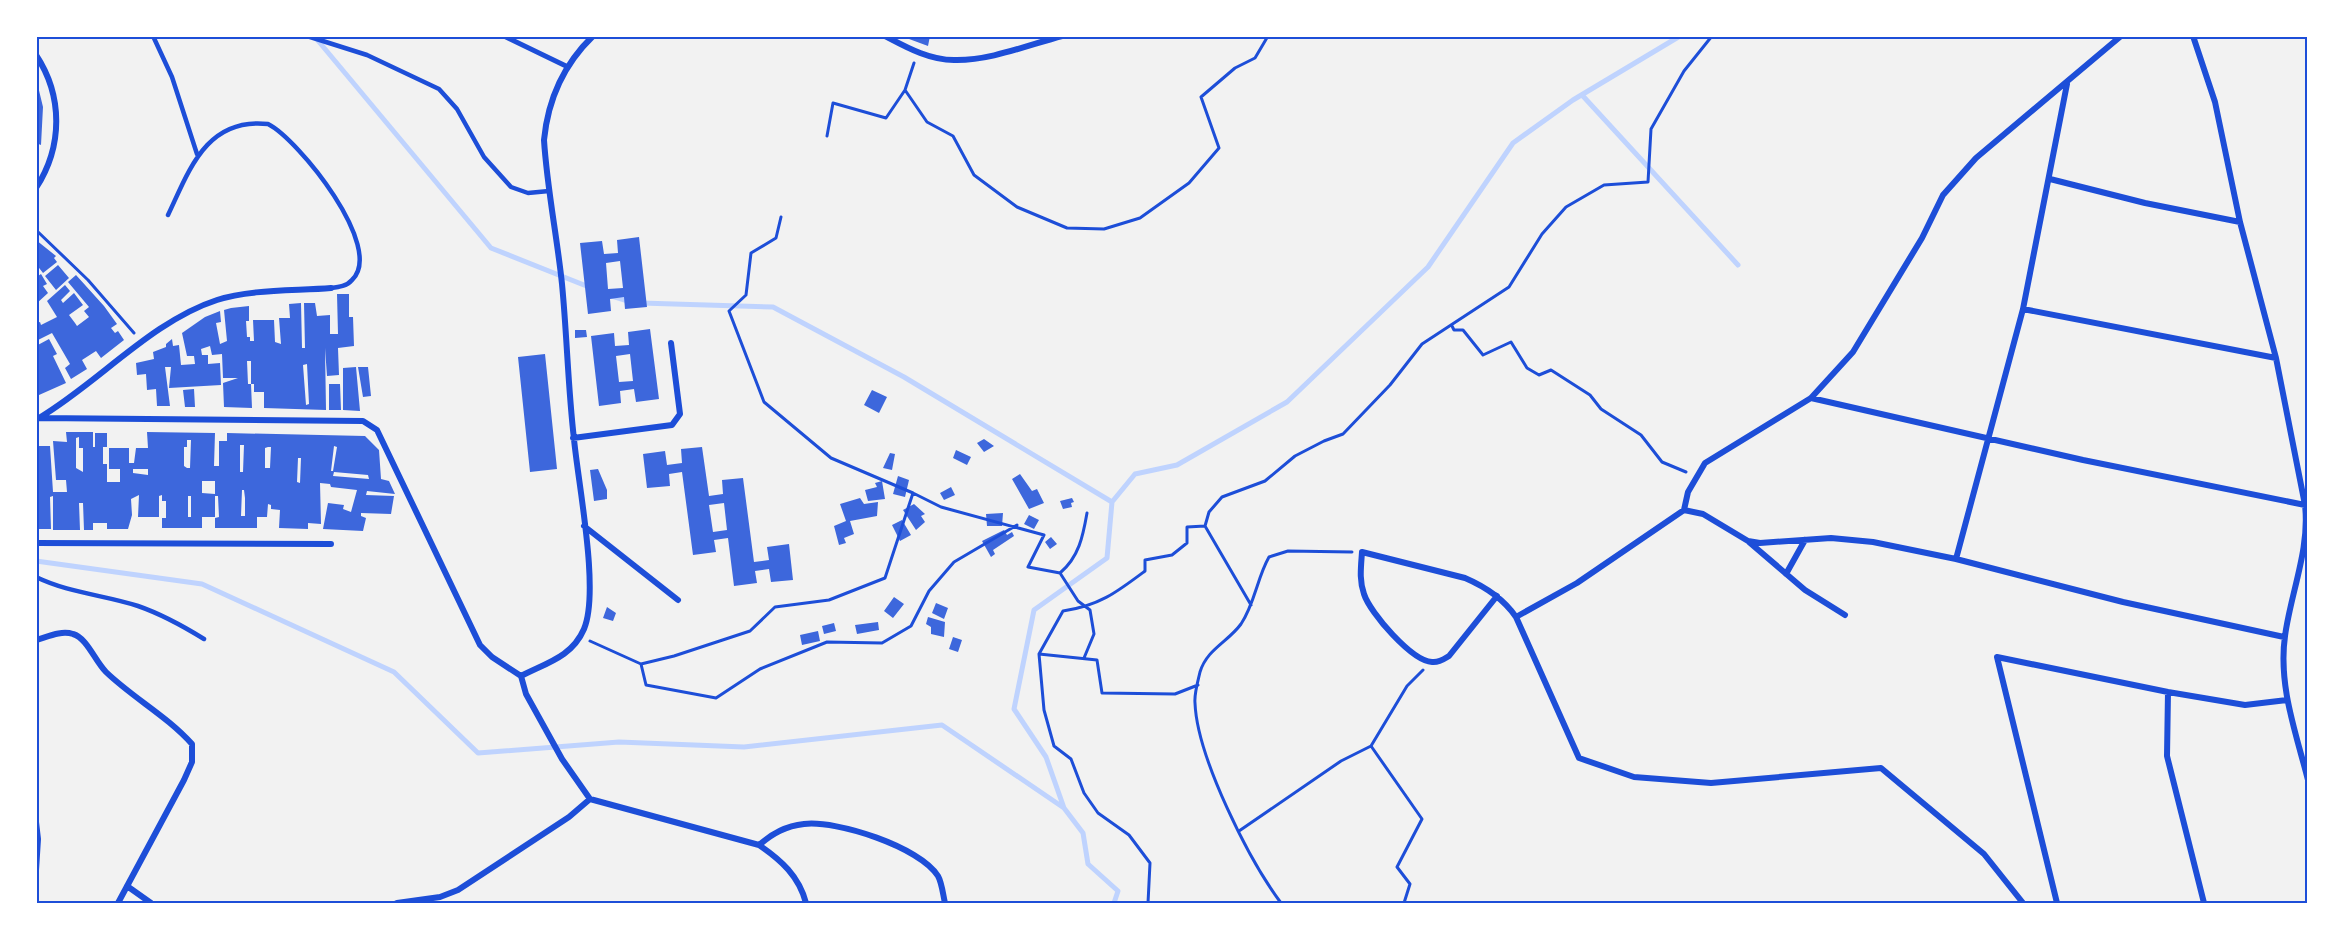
<svg xmlns="http://www.w3.org/2000/svg" width="2344" height="939" viewBox="0 0 2344 939" font-family="Overpass,sans-serif">
  <style>
    .lines { fill: none; stroke-linecap: round; stroke-linejoin: round }
    .stream { stroke: #bfd3fe; stroke-width: 5 }
    .building { fill: #3d67dc; fill-rule: evenodd }
    .path { stroke: #1d4ed8; stroke-width: 3 }
    .service { stroke: #1d4ed8; stroke-width: 4.5 }
    .pedestrian { stroke: #1d4ed8; stroke-width: 5 }
    .minor { stroke: #1d4ed8; stroke-width: 6 }
    .neatline { fill: none; stroke: #1d4ed8; stroke-width: 2 }
  </style>
  <rect width="100%" height="100%" fill="#f2f2f2"/>
  <g class="lines">
    <path class="stream" d="M315,37L491,248L589,287
      M1582,95L1738,265
      M612,296L631,302
      M641,303L773,307L904,377L1112,502
      M1112,502L1135,474L1177,465L1287,402L1428,267L1513,143L1573,100L1680,36
      M1112,502L1107,558L1034,610L1014,709L1046,757L1064,808L1083,833L1088,864L1118,891L1114,903
      M36,561L202,584L394,672L478,753L619,742L744,747L942,725L1064,808"/>
  </g>
  <path class="building" d="M901,36H930L928,46Z
    M36,78L43,107L41,145L36,143Z
    M639,237L647,307L625,309L624,297L610,299L611,311L588,314L580,243L602,241L604,254L618,253L617,240ZM620,261L623,288L608,289L606,263Z
    M36,240L56,256L54,258L57,262L43,273L36,264Z
    M58,265L69,278L56,290L45,276Z
    M36,272L38,276L41,274L47,284L43,286L48,293L36,304Z
    M76,275L104,306L117,324L111,328L115,333L118,331L124,340L101,358L96,351L82,360L87,369L71,379L65,368L70,364L52,333L36,341V323L40,322L41,325L57,317L47,301L65,285L70,291L61,300L63,303L74,293L83,305L69,315L75,323L77,326L89,317L84,311L89,307L68,282Z
    M337,294H349V317H353L354,346L338,348L339,375L327,376L325,348L326,410L264,408V392H254V384H251L252,408L224,407L223,383L238,378H223L222,354L212,355L210,346L201,349L202,355H208V364L220,363L221,385L169,388L171,367H165L170,406H157L156,389L147,390L146,374L137,375L136,363L154,359L153,352L166,347V344L172,339L173,346L179,345L181,365L195,364L194,356H187L182,333L205,317L220,311L221,322L216,323L220,344L227,341L224,310L231,308L249,306V321H246L247,337H250V341H254L253,320H274L275,342L281,344L279,318H290L289,304L301,303L302,348H305L304,303H315L317,316L330,315V334H338ZM247,361H251V384H248ZM307,364L309,404L306,405L303,365Z
    M650,329L659,399L636,402L634,389L620,391L621,403L599,406L591,336L614,333L615,346L629,345L628,332ZM630,354L633,381L619,382L616,356Z
    M575,330H586L587,337L575,338Z
    M49,339L57,354L53,356L66,383L39,395L36,388L38,376L36,346Z
    M545,354L557,469L530,472L518,357Z
    M356,367L360,411L343,410V368Z
    M358,367H368L371,396L363,397Z
    M329,384H340L341,410H329Z
    M194,389L195,407H185L183,390Z
    M872,390L887,397L879,413L864,405Z
    M36,431H39V446H50L53,492H67L66,480H56L53,441L67,442L66,432H93V447H95V433H107V447H103V464H107V482H120V469H109V448H129V463H134L136,448H148L147,432L215,433L214,466H219V441H227V433L365,436L379,450L381,479L389,481L395,494L367,491L366,495L394,496L391,514L361,513V516L366,518L363,531L323,529L328,503L344,505L343,509L351,512L357,490L331,487L330,484L320,483L321,524L308,523V529L279,528L280,510L271,509V505L268,504L267,517H257V528H215V518L219,517L218,496H215V517H202V528H162V518H166V501H162V495L159,496V517H138L139,495L131,499L132,515L128,529H107V523H93V530H84L83,503H79L80,530H53V496L50,497L51,529H36V498H39V484L36,483ZM79,437V448H83V472L76,468V438ZM187,440H191L190,468H187L184,466V447H187ZM240,445H244L243,472H240ZM334,446L337,447L333,471H331ZM268,447H271L270,468H265V448ZM298,458H301L300,483L297,482ZM133,469H148V475L133,473ZM334,472L368,475L369,479L333,476ZM202,481H215V494L202,493ZM242,490H244L245,498V516H241ZM188,496H191V517H188Z
    M984,439L994,446L984,452L977,443Z
    M702,447L709,496L723,494L722,480L743,478L754,562L769,560L767,547L789,544L793,580L771,582L769,569L755,571L757,583L734,586L728,538L714,540L716,552L693,555L682,472L669,474L670,486L647,488L643,454L665,451L667,465L682,463L681,449ZM724,503L727,530L713,532L709,505Z
    M956,450L971,457L967,465L953,458Z
    M890,453L895,454L892,470L883,468Z
    M598,469L607,490V499L594,501L590,470Z
    M1020,474L1032,491L1037,489L1044,503L1029,509L1012,479Z
    M898,476L909,480L905,497L893,494Z
    M882,481L885,499L868,501L865,490L877,487L875,483Z
    M951,487L955,495L944,500L940,493Z
    M860,498L864,504L878,502L877,516L850,521L854,534L844,538L846,543L839,545L834,526L846,521L840,504Z
    M1072,498L1074,502L1071,503L1072,507L1063,509L1060,501Z
    M914,504L925,514L921,516L925,522L916,530L903,510Z
    M1003,513L1002,526H987L986,514Z
    M1029,515L1039,520L1034,529L1024,524Z
    M902,520L911,535L900,541L892,525Z
    M1004,530L1007,535L1012,532L1014,536L993,550L995,554L991,557L982,541Z
    M1051,537L1057,544L1050,549L1045,542Z
    M894,597L904,604L893,618L884,611Z
    M936,603L948,608L944,619L932,613Z
    M607,607L616,613L613,621L603,618Z
    M928,617L945,622L944,637L931,634V627L926,624Z
    M878,622L879,630L857,634L855,625Z
    M834,623L836,631L824,634L822,626Z
    M818,631L820,641L802,645L800,635Z
    M953,637L962,640L958,652L949,649Z"/>
  <g class="lines">
    <path class="path" d="M905,90L914,63
      M827,136L833,103L886,118L905,90L927,122L953,136L974,175L1017,207L1067,228L1104,229L1140,218L1189,183L1219,148L1201,97L1235,68L1255,58L1268,36
      M36,230L88,280L134,333
      M1452,326L1454,330H1463L1483,355L1511,342L1527,368L1539,375L1551,370L1590,395L1601,409L1641,435L1662,462L1686,472
      M913,493L941,507L1044,535L1028,567L1060,573C1079,557 1083,536 1087,513
      M1060,573L1078,601L1090,610L1094,634L1084,658
      M1251,605L1205,526L1209,512L1222,497L1265,481L1295,456L1324,441L1343,434L1390,385L1422,344L1509,287L1542,234L1566,207L1604,185L1648,182L1651,129L1684,71L1712,36
      M590,641L641,664L674,656L750,631L775,607L829,600L885,578L913,493L831,458L764,402L729,311L746,295L751,253L776,238L781,217
      M1039,654L1097,660L1102,693L1175,694L1198,685
      M641,664L646,685L716,698L760,669L827,642L882,643L911,626L929,591L954,562L1017,525
      M1371,746L1422,819L1397,867L1410,884L1404,903
      M1239,831L1341,761L1371,746L1407,686L1423,670
      M1148,903L1150,863L1129,835L1098,813L1084,793L1071,759L1054,746L1044,710L1039,654L1063,611C1099,606 1117,592 1145,571V560L1172,555L1187,543V527L1205,526
      M1281,903C1249,860 1197,757 1195,703C1194,694 1198,681 1200,672C1207,649 1228,642 1241,624C1255,603 1257,578 1269,557L1288,551L1352,552"/>
    <path class="service" d="M153,36L172,77L197,154
      M307,36L367,55L439,89L457,109L484,157L511,187L528,193L549,191
      M168,215C189,171 206,117 268,124C298,139 386,248 352,280C347,286 339,287 331,288
      M36,577C69,593 104,595 138,606C161,614 183,626 204,639"/>
    <path class="pedestrian" d="M504,36L568,67"/>
    <path class="minor" d="M885,36C906,47 929,60 954,60C989,61 1028,45 1062,36
      M2193,36L2215,102L2240,222L2276,358L2305,505C2310,549 2291,592 2285,636C2278,685 2296,733 2308,780
      M36,55C63,96 63,146 36,188
      M2050,179L2145,203L2240,222
      M2023,309L2276,358
      M1811,398L2083,460L2305,505
      M39,418L363,421L377,430L480,645L492,657L521,676
      M39,418C98,383 152,321 217,300C250,289 296,291 331,288
      M573,438L672,425L680,414L671,343
      M1684,510L1688,492L1705,463L1811,398L1853,352L1922,238L1943,195L1976,158L2121,36
      M584,526L678,600
      M1749,542L1805,590L1845,615
      M36,543L331,544
      M1956,559L2023,309L2067,84
      M1786,574L1805,540
      M1497,596L1449,656C1444,659 1439,663 1432,662C1412,661 1370,613 1364,594C1359,580 1361,567 1362,552L1465,578C1486,587 1503,598 1516,617L1579,758L1634,777L1711,783L1881,768L1984,854L2023,903
      M1516,617L1577,583L1684,510L1703,514L1748,541L1760,543L1831,538L1873,542L1956,559L2123,602L2284,637
      M36,640C47,637 61,630 73,634C87,638 95,661 106,672C133,698 167,716 192,744V762L184,780L118,903
      M521,676C546,663 572,657 584,629C600,591 578,483 574,439C568,388 567,336 562,284C557,236 547,188 544,140C548,99 563,65 593,36
      M521,676L526,694L562,759L590,799L759,845C781,860 799,876 806,903
      M2168,692L2167,756L2204,903
      M36,822L38,839L36,870
      M759,845C773,833 786,826 804,824C837,820 920,847 938,876C942,883 943,895 945,903
      M127,886L151,903
      M397,903L440,897L458,890L569,817L590,799
      M2057,903L1997,657L2168,692L2245,705L2287,700"/>
  </g>
  <rect width="2344" height="939" fill="none" stroke="#ffffff" stroke-width="75"/>
  <rect x="38" y="38" width="2268" height="864" class="neatline"/>
</svg>
